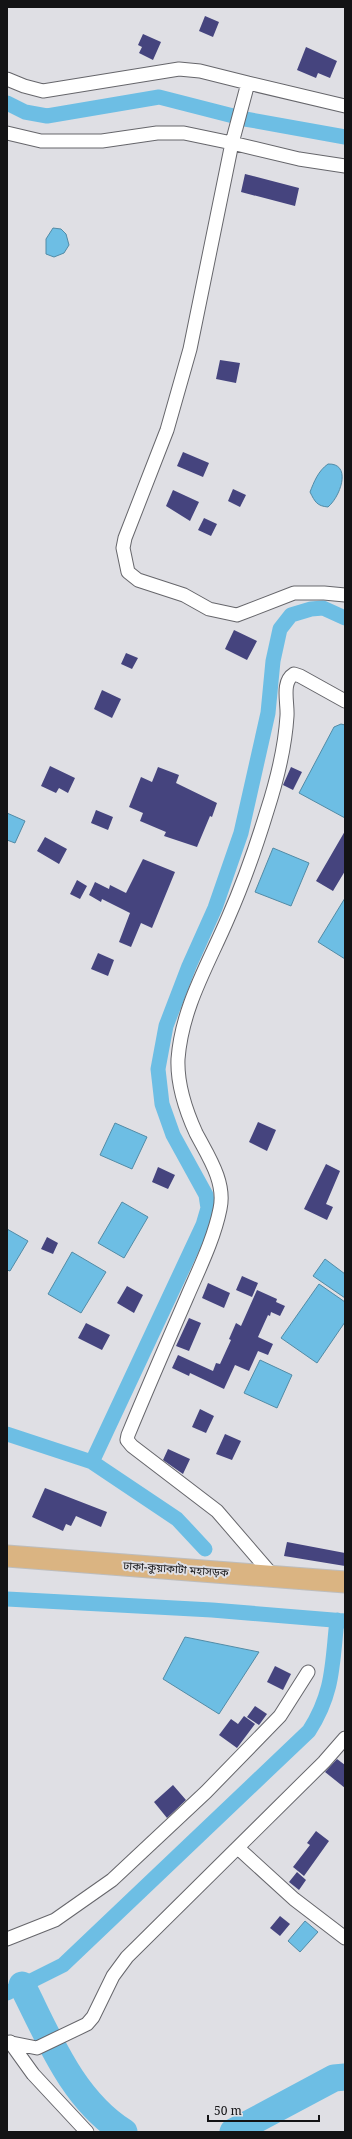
<svg xmlns="http://www.w3.org/2000/svg" width="352" height="2139" viewBox="0 0 352 2139" font-family="'Noto Serif','Noto Sans Bengali',serif">
  <style>
    .water { fill: #6dbee4; stroke: #528ba6 }
    .lines { fill: none; stroke-linecap: round; stroke-linejoin: round }
    .canal { stroke: #6dbee4; stroke-width: 15 }
    .river { stroke: #6dbee4; stroke-width: 27 }
    .building { fill: #45447e }
    .minor-casing { stroke: #66666b; stroke-width: 15 }
    .primary-casing { stroke: #bdbdbd; stroke-width: 23 }
    .minor { stroke: #fff; stroke-width: 13 }
    .primary { stroke: #dab482; stroke-width: 21 }
    .labels { text-anchor: middle; stroke-width: 4; stroke-linejoin: round; paint-order: stroke }
    .street-label { font-size: 11px; fill: #131315; stroke: #dfdfe4 }
  </style>
  <rect width="100%" height="100%" fill="#dfdfe4"/>
  <path class="water" d="M53,228L61,229L66,234L69,245L64,253L54,257L46,254V239Z
    M328,464C352,463 341,496 328,507C317,506 315,502 310,492C314,482 318,471 328,464Z
    M341,724L345,725V818L299,793L334,727Z
    M7,813L25,821L15,843L7,840Z
    M273,848L309,863L291,906L255,892Z
    M345,898V959L318,942Z
    M115,1123L147,1137L132,1169L100,1155Z
    M122,1202L148,1217L124,1258L98,1243Z
    M7,1229L28,1241L10,1271L7,1270Z
    M72,1252L106,1272L81,1313L48,1294Z
    M325,1259L345,1274V1298L313,1276Z
    M319,1284L345,1302V1322L317,1363L281,1338Z
    M260,1360L292,1375L277,1408L244,1393Z
    M185,1637L259,1652L219,1714L163,1679Z
    M305,1921L318,1932L300,1952L288,1941Z"/>
  <g class="lines">
    <path class="canal" d="M7,103L25,112L47,116L159,97L245,119L345,137
      M7,1434L92,1462L177,1519L205,1549
      M92,1462L203,1225L208,1208L206,1195L173,1135L162,1104L158,1069L166,1026L189,966L215,908L241,833L268,713L273,661L280,629L291,615L311,609L323,608L345,618
      M7,1599L212,1610L345,1621
      M7,1993L63,1965L309,1731C334,1692 332,1664 337,1620"/>
    <path class="river" d="M22,1985C49,2038 72,2099 124,2132
      M233,2132L334,2078L345,2077"/>
  </g>
  <path class="building" d="M205,16L219,22L213,37L199,31Z
    M143,34L161,42L153,60L139,53L142,47L138,45Z
    M306,47L337,61L330,78L318,73L316,78L297,70Z
    M245,174L299,188L295,206L241,192Z
    M220,360L240,363L236,383L216,379Z
    M183,452L209,463L203,477L177,466Z
    M233,489L246,495L240,507L228,501Z
    M173,490L199,502L190,521L166,506Z
    M204,518L217,524L211,536L198,530Z
    M234,630L257,641L247,660L225,649Z
    M126,653L138,658L132,669L121,664Z
    M102,690L121,699L112,718L94,709Z
    M50,766L75,778L68,793L59,788L56,793L41,786Z
    M158,767L179,775L176,783L217,803L212,817L210,816L197,847L164,836L166,832L140,821L143,813L129,807L141,777L152,782Z
    M291,767L302,772L293,790L283,785Z
    M96,810L113,817L108,830L91,823Z
    M345,831V871L333,891L316,881Z
    M45,837L67,849L59,864L37,851Z
    M143,859L175,872L152,928L141,923L131,947L119,942L130,913L102,899L101,902L89,895L95,882L109,889L110,885L126,893Z
    M77,880L87,886L80,899L70,894Z
    M98,953L114,960L108,976L91,969Z
    M258,1122L276,1130L267,1151L249,1142Z
    M326,1164L340,1171L326,1204L333,1207L327,1220L304,1209Z
    M158,1167L175,1175L168,1189L152,1182Z
    M47,1237L58,1243L53,1254L41,1249Z
    M242,1276L258,1283L252,1297L236,1290Z
    M208,1283L230,1293L224,1308L202,1298Z
    M127,1286L143,1295L134,1313L117,1303Z
    M257,1290L277,1299L276,1302L285,1306L280,1316L271,1312L270,1316L268,1315L258,1337L273,1344L268,1355L258,1351L249,1371L235,1365L224,1389L190,1373L189,1376L172,1368L178,1355L213,1371L216,1363L220,1364L231,1340L229,1339L236,1323L241,1326Z
    M189,1318L201,1323L189,1351L176,1346Z
    M86,1323L110,1335L102,1350L78,1338Z
    M200,1409L214,1416L206,1433L192,1427Z
    M225,1434L241,1441L232,1460L216,1454Z
    M168,1449L190,1459L183,1474L163,1460Z
    M45,1488L107,1512L101,1527L76,1516L71,1526L66,1524L63,1531L32,1517Z
    M287,1542L345,1553V1566L284,1556Z
    M275,1666L291,1674L283,1690L267,1682Z
    M255,1706L267,1714L259,1725L247,1717Z
    M244,1716L255,1724L237,1748L219,1735L231,1719L238,1724Z
    M337,1759L345,1765V1788L325,1772Z
    M173,1785L186,1800L167,1818L154,1802Z
    M316,1831L329,1841L304,1876L293,1867L310,1845L307,1843Z
    M297,1872L306,1880L299,1890L289,1882Z
    M280,1916L290,1924L280,1936L270,1928Z"/>
  <g class="lines">
    <defs>
      <path id="minor" d="M7,79L24,86L43,91L179,69L200,71L248,83
        M7,133L41,141H102L157,133H184L232,143L248,83L345,106
        M345,166L299,159L232,143L190,349L167,430L125,538L123,548L128,572L138,580L184,595L209,609L237,615L294,593H324L345,595
        M273,1576L217,1511L132,1446L127,1440L128,1435C147,1389 167,1343 187,1297C199,1269 214,1239 220,1209C226,1182 208,1156 196,1133C186,1111 177,1084 178,1059C182,1007 208,965 228,918C243,884 256,847 267,811C277,780 285,748 287,716C288,703 281,682 294,674L300,676L345,701
        M238,1848L294,1899L345,1938
        M7,1939L55,1920L112,1880L206,1792L280,1716L308,1672
        M7,2042L37,2048L87,2024L93,2017L113,1976L127,1957L324,1762L345,1738
        M10,2042L33,2074L87,2132"/>
      <path id="primary" d="M7,1556L345,1582"/>
    </defs>
    <use href="#minor" class="minor-casing"/>
    <use href="#primary" class="primary-casing"/>
    <use href="#minor" class="minor"/>
    <use href="#primary" class="primary"/>
  </g>
  <g class="labels">
    <g class="street-label">
      <text transform="translate(176 1569) rotate(4)" y="4">ঢাকা-কুয়াকাটা মহাসড়ক</text>
    </g>
  </g>
  <rect width="352" height="2139" fill="none" stroke="#131315" stroke-width="16"/>
  <path d="M208 2115v6h111v-6" fill="none" stroke="#131315" stroke-width="2"/>
  <text x="214" y="2115" font-size="12" fill="#131315" stroke="#dfdfe4" stroke-width="3" paint-order="stroke">50 m</text>
</svg>
